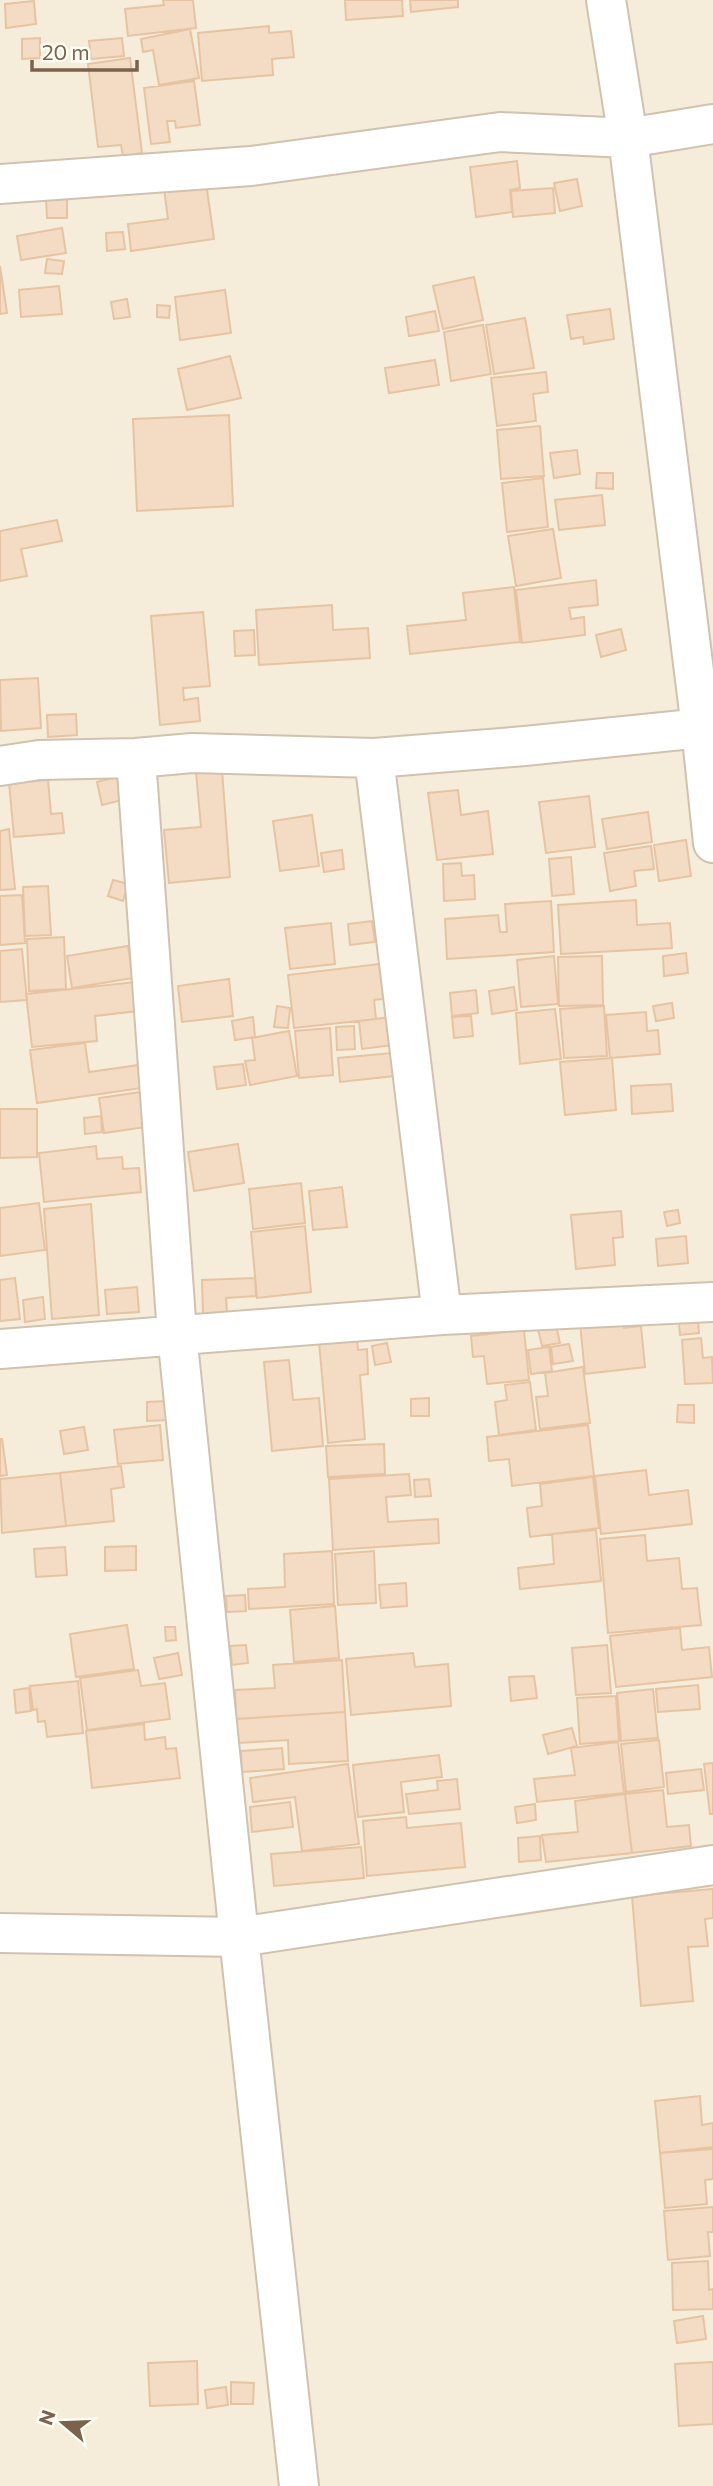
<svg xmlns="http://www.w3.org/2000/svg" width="713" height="2486" viewBox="0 0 713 2486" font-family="Commissioner,sans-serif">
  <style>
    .residential { fill: #f5ecda }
    .building { fill: #f3dcc3; stroke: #e6c4a3; stroke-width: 2 }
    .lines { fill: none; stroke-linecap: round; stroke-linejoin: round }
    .street-casing { stroke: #d1c2b0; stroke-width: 42 }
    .street { stroke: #fff; stroke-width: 38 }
  </style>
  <rect width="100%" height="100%" fill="#fdf8ec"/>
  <path class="residential" d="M0,0H713V2486H0Z"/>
  <path class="building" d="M163,0H193L196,28L128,36L125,9L164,5Z
    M345,0H402L403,16L346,20Z
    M410,0H458V7L411,12Z
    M34,1L36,24L6,28L5,4Z
    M269,26V33L291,31L294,57L272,59L273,75L202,81L198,33Z
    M190,29L199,78L159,85L153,50L143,52L141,39Z
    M40,38V58L22,59V39Z
    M122,38L124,56L91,59L89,41Z
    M130,58L142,153L123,156L121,145L98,147L88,64Z
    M194,81L200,125L176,128L175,121H167L170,142L151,144L144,88Z
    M517,161L520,188L510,190L512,212L476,217L470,167Z
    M577,179L582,206L560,211L554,183Z
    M206,183L214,239L131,251L128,224L168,219L164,189Z
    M553,188L555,213L513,217L511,191Z
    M46,198H67V218H47Z
    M62,228L66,253L21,260L17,236Z
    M123,232L125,249L107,251L106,233Z
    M47,259L64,261L62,274L45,273Z
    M0,266L7,313L0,314Z
    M474,277L483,320L443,329L433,286Z
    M59,286L62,314L21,317L19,290Z
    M225,290L231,333L180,340L175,297Z
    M127,299L130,317L114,319L111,302Z
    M157,305L170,306L169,318L157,317Z
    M610,309L614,339L584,344L583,337L571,339L567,315Z
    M435,311L439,331L409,336L406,317Z
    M525,318L534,368L494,374L486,325Z
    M483,325L491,374L451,381L444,332Z
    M230,356L241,398L187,410L178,369Z
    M435,360L439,385L389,393L385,368Z
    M546,372L548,392L533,394L536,421L497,426L491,378Z
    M229,415L233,506L137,511L133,419Z
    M540,426L544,476L501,479L497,430Z
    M577,450L580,474L554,478L550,453Z
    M597,473H613V489L596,488Z
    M543,478L548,527L507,532L502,483Z
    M602,495L605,525L559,530L555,500Z
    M57,520L62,541L21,549L27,576L0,581V531Z
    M553,529L561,578L516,586L508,536Z
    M596,580L598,605L569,608L571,619L584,617L585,635L522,643L516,590Z
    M514,587L520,642L410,654L407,626L466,620L463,593Z
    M332,605L333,630L368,628L370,658L259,665L256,610Z
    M203,612L210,686L183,688L184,700L198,698L200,721L160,725L151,616Z
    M621,629L626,650L601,657L596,635Z
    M254,630L255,655L235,656L234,631Z
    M38,678L41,728L1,731L0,680Z
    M76,714L77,735L48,737L47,715Z
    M222,770L230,877L169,883L164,830L201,827L196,772Z
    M117,777L122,800L102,805L97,782Z
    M48,780L51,814L62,813L64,833L14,837L9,783Z
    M458,790L461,815L488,811L493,854L437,860L428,793Z
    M589,796L595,847L546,853L539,802Z
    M648,812L652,842L607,849L602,819Z
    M312,815L319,866L280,871L273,821Z
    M9,829L15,889L0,890V831Z
    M686,840L691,876L659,881L654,845Z
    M651,846L654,869L634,871L636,886L610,891L604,853Z
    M342,850L344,869L324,872L321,853Z
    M571,857L574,894L552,896L549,859Z
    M461,863L462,876L474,875L475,899L444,901L443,864Z
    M113,880L128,884L123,901L108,896Z
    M48,886L51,935L25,936L23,887Z
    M22,895L25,943L0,945V896Z
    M636,900L637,925L670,923L672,948L561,954L558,905Z
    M551,901L554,952L447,959L445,919L498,915L500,932H507L505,904Z
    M372,921L375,942L350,945L348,924Z
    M331,923L335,964L290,969L285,928Z
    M64,937L66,989L29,991L27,939Z
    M128,946L133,978L72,988L67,956Z
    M22,949L27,1000L0,1002V951Z
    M686,953L688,973L664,976L663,956Z
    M554,956L558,1004L521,1007L517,960Z
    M602,956L603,1005L559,1006L558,957Z
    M395,962L399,997L374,1000L376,1019L294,1028L288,975Z
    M229,979L233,1016L182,1022L178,986Z
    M135,982L138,1011L95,1016L97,1041L32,1047L26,994Z
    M514,987L517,1010L492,1014L489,991Z
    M476,990L478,1013L452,1016L450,993Z
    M672,1003L674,1018L656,1021L653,1006Z
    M277,1006L290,1008L288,1028L274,1027Z
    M604,1006L607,1056L564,1058L560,1009Z
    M555,1009L561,1059L520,1064L516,1013Z
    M646,1012L647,1031L658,1030L660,1054L610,1058L606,1015Z
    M398,1016L402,1044L362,1049L359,1021Z
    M471,1016L473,1036L454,1038L452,1017Z
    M253,1017L255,1037L235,1040L232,1021Z
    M354,1026L355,1049L337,1050L336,1027Z
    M330,1028L333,1075L299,1078L295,1031Z
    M289,1031L297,1076L250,1085L245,1061L255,1060L252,1038Z
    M85,1043L89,1072L139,1065L142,1088L37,1103L30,1050Z
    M392,1053L394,1076L340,1082L338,1058Z
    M612,1058L616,1110L565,1115L560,1062Z
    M243,1064L246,1085L217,1089L214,1067Z
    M671,1084L673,1111L632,1114L631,1086Z
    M148,1091L153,1126L104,1133L99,1098Z
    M0,1109H37V1157L0,1158Z
    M101,1116L102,1132L85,1134L84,1118Z
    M238,1144L244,1183L194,1191L188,1152Z
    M96,1146L97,1159L122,1157L123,1169L139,1168L141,1192L44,1202L39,1153Z
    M301,1183L305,1223L253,1229L249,1189Z
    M342,1187L347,1227L313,1230L309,1191Z
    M39,1203L45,1250L0,1256V1208Z
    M91,1204L99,1315L52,1319L44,1209Z
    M678,1210L680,1223L667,1226L664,1212Z
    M621,1211L623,1237L613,1238L615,1265L576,1269L571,1215Z
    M305,1226L311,1292L257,1298L251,1232Z
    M686,1236L688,1263L658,1266L656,1239Z
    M15,1278L20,1319L0,1321V1280Z
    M255,1278L256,1296L226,1298L227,1313L203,1314L202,1280Z
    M137,1287L139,1312L107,1314L105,1290Z
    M43,1297L45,1319L25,1322L23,1300Z
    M697,1309L699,1333L680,1335L678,1311Z
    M623,1319L624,1328L641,1326L645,1367L585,1374L580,1323Z
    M555,1321L560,1343L542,1346L537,1325Z
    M524,1330L529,1380L487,1384L484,1356L473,1357L471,1336Z
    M701,1338L703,1358L712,1357L713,1383L685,1384L682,1340Z
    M357,1339L358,1350L367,1349L368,1374L360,1375L365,1439L328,1443L319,1342Z
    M387,1343L391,1362L375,1365L372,1346Z
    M569,1344L573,1361L553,1364L551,1347Z
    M549,1347L552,1371L531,1374L528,1350Z
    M289,1360L293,1400L319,1398L323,1446L272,1451L264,1362Z
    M583,1367L590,1423L540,1429L536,1397L548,1396L545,1373Z
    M530,1382L536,1430L499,1435L495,1402L507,1400L505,1385Z
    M429,1398V1416H411V1399Z
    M167,1401V1420L147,1421V1402Z
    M678,1405H694V1423L677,1422Z
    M160,1425L163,1460L118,1464L114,1430Z
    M588,1425L594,1476L512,1486L509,1459L489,1461L487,1437Z
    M84,1427L88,1450L64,1454L60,1431Z
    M0,1439H2L7,1475L0,1476Z
    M384,1444L385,1474L328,1477L326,1446Z
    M121,1466L124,1487L111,1489L114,1521L66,1526L60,1473Z
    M646,1470L649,1495L688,1490L692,1524L601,1534L595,1476Z
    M60,1473L66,1526L2,1533L0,1479Z
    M409,1474L411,1495L386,1497L388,1522L438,1519L439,1543L333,1550L329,1479Z
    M593,1477L599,1528L530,1537L527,1508L542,1506L540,1484Z
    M429,1479L431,1496L415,1497L414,1480Z
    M596,1530L601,1581L520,1589L518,1568L554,1564L552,1534Z
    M645,1535L647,1561L679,1558L682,1589L697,1588L701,1625L608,1633L600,1539Z
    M136,1546V1570L105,1571V1547Z
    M65,1547L67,1575L36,1577L34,1549Z
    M332,1551L334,1604L249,1609L248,1589L285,1587L284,1554Z
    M374,1551L376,1603L338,1605L335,1554Z
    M406,1583L407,1606L381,1608L379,1585Z
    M245,1595L246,1611L227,1612L226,1596Z
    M335,1606L339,1658L294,1662L290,1610Z
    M127,1625L134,1669L76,1677L70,1634Z
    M165,1627H175L176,1640L166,1641Z
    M680,1628L682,1650L709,1647L712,1677L616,1687L610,1636Z
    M246,1645L248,1663L232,1665L230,1646Z
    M607,1645L611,1693L576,1695L572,1648Z
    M178,1653L182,1675L159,1679L154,1658Z
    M413,1653L415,1667L448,1664L451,1706L351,1715L346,1659Z
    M342,1660L345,1712L236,1719L235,1690L275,1688L273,1665Z
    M138,1670L141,1686L165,1683L170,1719L87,1730L80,1678Z
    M534,1676L537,1698L511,1701L509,1677Z
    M78,1681L83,1733L47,1737L45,1721L38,1722L37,1709L33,1710L30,1686Z
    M698,1685L700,1709L658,1712L656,1689Z
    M29,1688L31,1711L16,1713L14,1690Z
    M653,1689L658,1738L621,1741L617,1693Z
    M616,1696L619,1741L580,1744L577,1698Z
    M345,1712L348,1761L289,1764L288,1740L237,1743L236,1719Z
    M144,1724L145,1740L165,1737L166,1749L176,1748L180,1778L92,1788L86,1731Z
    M572,1728L577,1746L548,1754L543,1735Z
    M659,1740L664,1787L626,1792L621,1744Z
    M618,1742L624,1793L537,1802L534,1779L575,1775L571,1748Z
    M282,1748L284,1769L242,1772L241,1751Z
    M439,1755L442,1777L401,1782L404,1812L358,1817L353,1765Z
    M713,1763V1814H710L704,1764Z
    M348,1764L359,1844L302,1851L295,1797L253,1802L250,1778Z
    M701,1769L704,1790L668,1794L666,1773Z
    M457,1779L460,1809L409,1814L406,1794L438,1790L437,1781Z
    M663,1790L667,1827L689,1825L691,1846L632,1853L625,1794Z
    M625,1794L632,1853L546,1862L542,1835L578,1832L575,1801Z
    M290,1802L293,1827L252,1832L250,1807Z
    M535,1804L536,1820L517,1823L515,1807Z
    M406,1817L407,1828L461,1823L465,1867L367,1876L363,1821Z
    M540,1836L541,1860L519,1862L518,1838Z
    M361,1847L364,1878L274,1886L271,1854Z
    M713,1889V1918L705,1919L708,1946L688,1947L693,2001L641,2006L632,1896Z
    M700,2096L702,2125L713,2123V2147L660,2153L655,2101Z
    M713,2149V2179L705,2180L707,2204L665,2208L660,2153Z
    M713,2207V2232H708L710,2256L668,2260L664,2211Z
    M708,2261L709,2290L713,2289V2309L673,2310L672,2263Z
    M703,2316L706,2339L677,2343L674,2321Z
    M197,2361L198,2404L150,2406L148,2363Z
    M713,2362V2424L679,2426L675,2364Z
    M231,2382L254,2383L253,2404H231Z
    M226,2387L228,2405L207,2408L205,2390Z"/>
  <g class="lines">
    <defs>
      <path id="street" d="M606,0L628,138L701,728L713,843
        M0,184L251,166L500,132L628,138L713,124
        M136,758L177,1334L239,1937L299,2486
        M374,758L442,1315
        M0,766L39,760L136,758L192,753L374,758L525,746L713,727
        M0,1349L442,1315L713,1302
        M0,1933L239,1937L713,1865"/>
    </defs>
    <use href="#street" class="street-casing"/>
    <use href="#street" class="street"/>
  </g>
  <g transform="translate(63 2423) rotate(289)" stroke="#fffcf3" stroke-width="5" paint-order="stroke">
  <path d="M0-5L12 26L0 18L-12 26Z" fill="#7a624d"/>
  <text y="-10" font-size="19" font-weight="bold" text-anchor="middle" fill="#7a624d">N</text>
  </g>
  <path d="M32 60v10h105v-10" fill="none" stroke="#7a624d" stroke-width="3.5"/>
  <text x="42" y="60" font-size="21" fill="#7a624d" stroke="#fffcf3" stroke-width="5" paint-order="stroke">20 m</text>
</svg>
